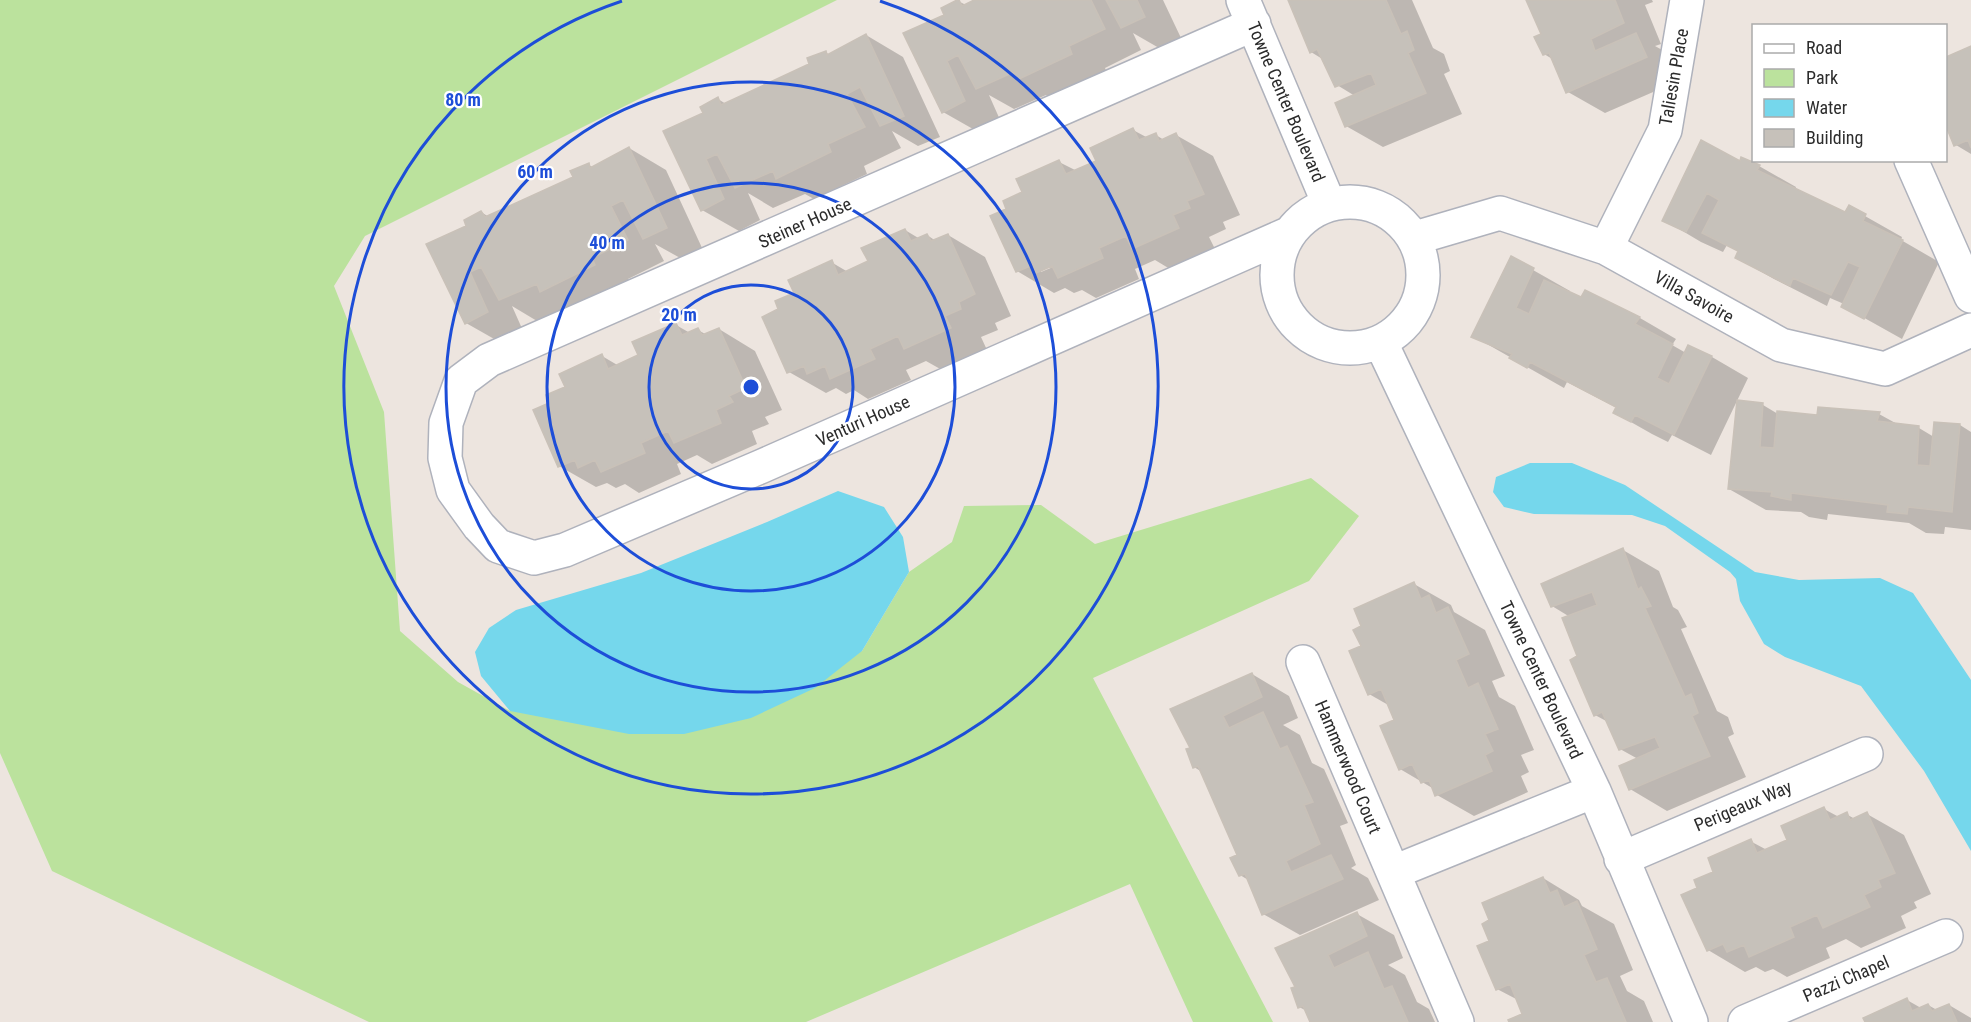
<svg xmlns="http://www.w3.org/2000/svg" width="1971" height="1022" viewBox="0 0 1971 1022" font-family="'Roboto Condensed',sans-serif">
  <style>
    .green { fill: #bbe29d }
    .water { fill: #75d7ec }
    .shadow { fill: #0003; fill-rule: evenodd }
    .building { fill: #c6c1ba; stroke: #c9c1b8; stroke-width: 1.5 }
    .lines { fill: none; stroke-linecap: round; stroke-linejoin: round }
    .minor-casing { stroke: #afb2bc; stroke-width: 36 }
    .minor { stroke: #fff; stroke-width: 33 }
    .ring { fill: none; stroke: #1d4ed8; stroke-width: 3 }
    .labels { text-anchor: middle; stroke-width: 4.5; stroke-linejoin: round; paint-order: stroke }
    .street-label { font-size: 18px; fill: #2c2c2c; stroke: #fff }
    .centre { fill: #1d4ed8; stroke: #fff; stroke-width: 3 }
    .ring-label { font-size: 18px; text-anchor: middle; font-weight: bold; fill: #1d4ed8; stroke: #fff; stroke-width: 4.5; stroke-linejoin: round; paint-order: stroke }
  </style>
  <rect width="100%" height="100%" fill="#ede5df"/>
  <path class="green" d="M0,0H837L365,236L334,286L384,412L400,631L458,682L510,711L862,651L909,572L952,542L964,506L1041,505L1095,544L1311,478L1359,516L1309,581L1093,678L1273,1022H1193L1130,884L806,1022H369L52,871L0,753Z"/>
  <path class="water" d="M1530,463H1572L1625,485L1755,572L1799,580L1880,578L1913,593L1971,680V851L1924,771L1861,686L1785,657L1764,644L1740,601L1736,579L1730,572L1665,526L1632,515L1534,514L1504,507L1493,492L1496,477Z
    M838,491L884,507L903,537L909,572L862,651L815,688L751,718L684,734H629L510,711L481,676L475,652L489,628L516,610L641,573L767,522Z"/>
  <path class="shadow" d="M978,0H1163L1181,38L1159,48L1133,33L1141,50L1105,68L1108,75L1055,101L1046,95L1014,109L989,95L1001,122L980,133L943,112L945,15L958,1L966,5Z
    M1289,0H1412L1433,48L1444,54L1450,71L1444,74L1462,114L1383,147L1346,126L1355,96L1337,85L1324,60L1311,52Z
    M1528,0H1652L1653,2L1645,5L1661,44L1655,46L1673,56L1683,79L1605,113L1568,92L1554,60L1544,54L1543,35Z
    M866,35L903,57L940,137L918,146L892,131L901,148L864,166L867,174L814,199L805,194L773,208L748,193L760,220L739,231L702,210L705,114L718,99L726,104L811,64L825,52L830,55Z
    M1971,48V154L1956,145L1946,122V99L1950,98L1946,88V80L1950,78L1946,67V59Z
    M1133,130L1148,138L1156,135L1164,140L1176,135L1213,156L1240,215L1223,222L1226,229L1209,237L1215,249L1170,269L1155,260L1135,269L1139,279L1096,298L1082,290L1074,293L1065,288L1054,293L1017,271L1008,210L1059,162L1077,171L1098,162ZM1059,261L1060,264L1041,272V269Z
    M629,148L666,170L703,250L682,259L655,244L664,261L628,279L631,286L578,312L569,307L537,321L512,306L524,333L503,344L466,323L468,227L481,212L489,217L575,177L589,165L594,168Z
    M1741,163L1759,166L1796,187L1795,190L1846,214L1849,207L1902,237L1901,240L1939,262L1902,339L1843,306L1844,304L1830,298L1827,306L1774,279L1737,258L1739,252L1727,245L1723,252L1701,242L1664,220Z
    M905,230L920,239L927,235L936,241L948,235L985,257L1011,316L995,323L998,330L981,337L987,350L942,370L926,361L906,370L911,380L868,399L854,390L846,394L836,388L826,393L789,372L780,310L831,262L848,272L870,262Z
    M1533,270L1570,291L1569,293L1582,299L1586,292L1640,318L1676,339L1672,345L1686,353L1689,347L1712,357L1748,378L1711,455L1672,435L1668,442L1652,434L1615,413L1617,408L1567,382L1564,388L1473,336Z
    M676,325L690,333L698,330L707,335L719,329L755,351L782,410L765,417L769,424L752,431L757,444L712,464L697,455L677,464L681,474L639,493L625,484L616,488L607,483L596,487L559,466L551,404L602,356L619,366L640,356Z
    M1763,405L1778,414L1818,416L1879,414L1899,425L1919,428L1934,437L1960,425L1971,432V530L1945,527L1944,534L1926,533L1909,523L1828,514L1827,520L1809,517L1801,512L1766,510L1729,489Z
    M1623,550L1659,571L1673,607L1678,610L1687,627L1681,629L1717,711L1728,717L1734,734L1728,737L1746,777L1667,811L1630,789L1638,759L1620,749L1608,722L1595,715L1570,617L1552,606Z
    M1414,584L1451,605L1454,612L1485,630L1505,676L1492,681L1499,697L1515,706L1534,750L1521,755L1529,772L1521,776L1528,792L1474,816L1437,795L1434,789L1400,769L1396,721L1390,706L1369,694L1362,647Z
    M1252,674L1289,696L1298,718L1283,725L1300,735L1312,763L1324,769L1348,823L1340,826L1356,865L1351,868L1368,878L1379,900L1300,935L1263,914L1250,881L1240,875L1239,856L1202,772L1194,767L1192,749Z
    M1824,809L1839,817L1846,814L1855,819L1867,814L1904,835L1931,894L1914,902L1917,908L1901,916L1906,928L1861,948L1846,939L1826,948L1830,958L1787,977L1773,969L1765,972L1756,967L1745,972L1708,950L1699,889L1750,841L1767,850L1789,841Z
    M1543,878L1579,900L1582,906L1614,924L1633,970L1620,976L1627,991L1644,1001L1653,1022H1510L1524,1015L1518,1000L1497,989L1491,941Z
    M1357,914L1394,935L1403,958L1388,965L1405,975L1417,1002L1429,1009L1435,1022H1312L1307,1011L1299,1007L1297,988Z
    M1907,1000L1921,1008L1928,1005L1937,1010L1949,1005L1971,1018V1022H1866Z"/>
  <path class="building" d="M957,0H959L962,6L974,0H1091L1105,29L1069,46L1072,54L1017,80L1014,72L976,89L958,55L947,61L965,101L942,113L903,33L944,15L941,8Z
    M1106,0H1137L1145,17L1121,28Z
    M1288,0H1386L1401,34L1407,31L1414,50L1408,53L1426,93L1345,127L1335,103L1376,85L1371,73L1335,87L1317,49L1310,53Z
    M1526,0H1615L1624,23L1591,39L1595,51L1636,33L1647,57L1566,93L1549,53L1543,55L1534,37L1541,34Z
    M866,34L904,116L880,126L860,87L847,94L865,127L828,144L831,152L776,179L773,171L735,188L717,154L706,159L724,199L701,211L663,131L703,113L700,107L718,97L721,105L809,64L807,58L826,51L827,55Z
    M1971,46V148L1968,140L1954,146L1946,126V98L1948,97L1946,92V78L1948,77L1946,70V57Z
    M1133,128L1139,140L1156,133L1159,141L1176,133L1204,194L1187,201L1190,208L1173,215L1179,228L1132,249L1126,236L1099,248L1103,258L1058,278L1052,266L1036,273L1033,265L1016,272L990,216L1006,209L1003,201L1022,192L1016,179L1059,160L1066,174L1096,161L1090,148Z
    M1701,140L1740,161L1741,157L1760,165L1757,170L1845,212L1849,205L1866,214L1863,221L1903,240L1864,319L1841,307L1860,267L1848,262L1831,295L1793,278L1790,286L1735,258L1738,251L1702,233L1719,200L1707,193L1686,232L1662,221Z
    M629,147L667,228L643,239L623,200L611,206L628,240L592,258L595,265L540,292L537,284L499,300L481,267L470,272L488,312L465,324L426,244L466,226L464,220L481,211L485,217L573,177L570,171L589,163L590,168Z
    M905,229L911,241L927,234L931,241L948,234L975,294L959,302L961,309L945,316L951,328L904,349L898,336L870,349L875,359L830,379L825,366L807,374L804,366L787,373L762,317L778,309L775,301L794,293L788,280L832,260L838,275L868,261L861,248Z
    M1511,256L1534,268L1516,308L1529,314L1544,280L1581,297L1585,290L1640,317L1635,324L1673,344L1657,378L1669,384L1688,345L1712,356L1674,435L1635,415L1631,422L1613,413L1616,407L1530,362L1527,368L1509,358L1512,354L1471,337Z
    M676,323L682,335L698,328L702,335L719,328L746,388L729,396L733,402L716,410L721,423L674,443L668,431L641,443L645,453L601,472L595,460L578,468L575,460L558,467L533,410L549,403L546,395L565,387L559,374L602,354L608,369L638,355L632,342Z
    M1737,400L1763,403L1760,447L1774,448L1777,411L1817,415L1818,407L1880,412L1877,421L1919,426L1917,465L1930,466L1934,422L1960,424L1952,512L1908,507L1907,514L1887,512L1888,505L1791,493V500L1771,496L1772,492L1728,489Z
    M1623,548L1638,590L1641,587L1651,606L1645,608L1685,697L1691,694L1698,713L1692,716L1710,756L1629,790L1619,766L1660,748L1655,737L1619,750L1602,712L1594,716L1570,660L1577,656L1562,618L1597,605L1592,592L1551,607L1541,584Z
    M1414,582L1421,599L1429,595L1436,613L1448,607L1469,654L1456,660L1468,688L1478,683L1498,729L1485,734L1493,751L1485,755L1492,771L1435,796L1429,780L1421,783L1412,764L1399,770L1380,726L1394,720L1381,689L1368,695L1349,651L1361,646L1353,630L1361,626L1354,609Z
    M1252,673L1262,697L1223,716L1229,728L1263,712L1280,749L1287,746L1313,802L1304,805L1320,844L1286,861L1291,872L1331,855L1343,879L1262,915L1245,874L1239,876L1230,858L1237,855L1198,766L1193,768L1186,749L1190,748L1170,709Z
    M1824,807L1830,820L1847,812L1850,820L1867,812L1895,873L1878,880L1881,887L1864,895L1870,907L1823,928L1817,915L1790,927L1794,937L1749,957L1744,945L1727,952L1723,944L1707,951L1681,895L1697,888L1694,880L1713,872L1708,858L1751,839L1757,853L1787,840L1781,826Z
    M1543,877L1550,893L1557,890L1564,907L1577,901L1597,949L1584,955L1596,982L1607,978L1626,1022H1509L1508,1020L1522,1014L1510,984L1496,990L1477,946L1489,941L1482,924L1489,920L1482,903Z
    M1357,912L1367,936L1328,955L1334,968L1368,952L1384,989L1392,986L1408,1022H1310L1303,1006L1298,1008L1291,988L1295,987L1275,948Z
    M1907,998L1912,1011L1928,1004L1932,1011L1949,1004L1957,1022H1865L1863,1018Z"/>
  <g class="lines">
    <defs>
      <path id="minor" d="M1243,0L1329,204
        M1254,24L489,360L461,381L446,423L445,458L453,490L479,526L498,546L534,558L565,550L760,467L1290,233
        M1911,160L1971,296
        M1277 275a73 73 0 1 1 146 0a73 73 0 1 1-146 0Z
        M1415,238L1500,213L1606,248L1781,345L1885,369L1971,330
        M1606,248L1665,130L1687,0
        M1381,343L1594,791L1691,1022
        M1303,662L1457,1022
        M1621,859L1866,754
        M1394,872L1594,791
        M1745,1022L1946,936"/>
    </defs>
    <use href="#minor" class="minor-casing"/>
    <use href="#minor" class="minor"/>
  </g>
  <g class="ring">
    <circle cx="751" cy="387" r="102"/>
    <circle cx="751" cy="387" r="204"/>
    <circle cx="751" cy="387" r="305"/>
    <path d="M880 1A407 407 0 1 1 622 1"/>
  </g>
  <g class="labels">
    <g class="street-label">
      <text transform="translate(1674 77) rotate(-80)" y="6">Taliesin Place</text>
      <text transform="translate(1286 102) rotate(67)" y="6">Towne Center Boulevard</text>
      <text transform="translate(805 223) rotate(-24)" y="6">Steiner House</text>
      <text transform="translate(1694 297) rotate(29)" y="6">Villa Savoire</text>
      <text transform="translate(863 421) rotate(-24)" y="6">Venturi House</text>
      <text transform="translate(1541 680) rotate(65)" y="6">Towne Center Boulevard</text>
      <text transform="translate(1348 767) rotate(67)" y="6">Hammerwood Court</text>
      <text transform="translate(1743 806) rotate(-23)" y="6">Perigeaux Way</text>
      <text transform="translate(1846 979) rotate(-23)" y="6">Pazzi Chapel</text>
    </g>
  </g>
  <circle cx="751" cy="387" r="9" class="centre"/>
  <g class="ring-label">
    <text x="463" y="106">80 m</text>
    <text x="535" y="178">60 m</text>
    <text x="607" y="249">40 m</text>
    <text x="679" y="321">20 m</text>
  </g>
  <rect x="1752" y="24" width="195" height="138" fill="#ffffff" stroke="#ababab" stroke-width="1.5"/>
  <rect x="1764" y="44" width="30" height="9" fill="#ffffff" stroke="#ababab" stroke-width="1.5"/>
  <text x="1806" y="54" font-size="18" fill="#2c2c2c">Road</text>
  <rect x="1764" y="69" width="30" height="18" fill="#bbe29d" stroke="#ababab" stroke-width="1.5"/>
  <text x="1806" y="84" font-size="18" fill="#2c2c2c">Park</text>
  <rect x="1764" y="99" width="30" height="18" fill="#75d7ec" stroke="#ababab" stroke-width="1.5"/>
  <text x="1806" y="114" font-size="18" fill="#2c2c2c">Water</text>
  <rect x="1764" y="129" width="30" height="18" fill="#c6c1ba" stroke="#ababab" stroke-width="1.5"/>
  <text x="1806" y="144" font-size="18" fill="#2c2c2c">Building</text>
</svg>
